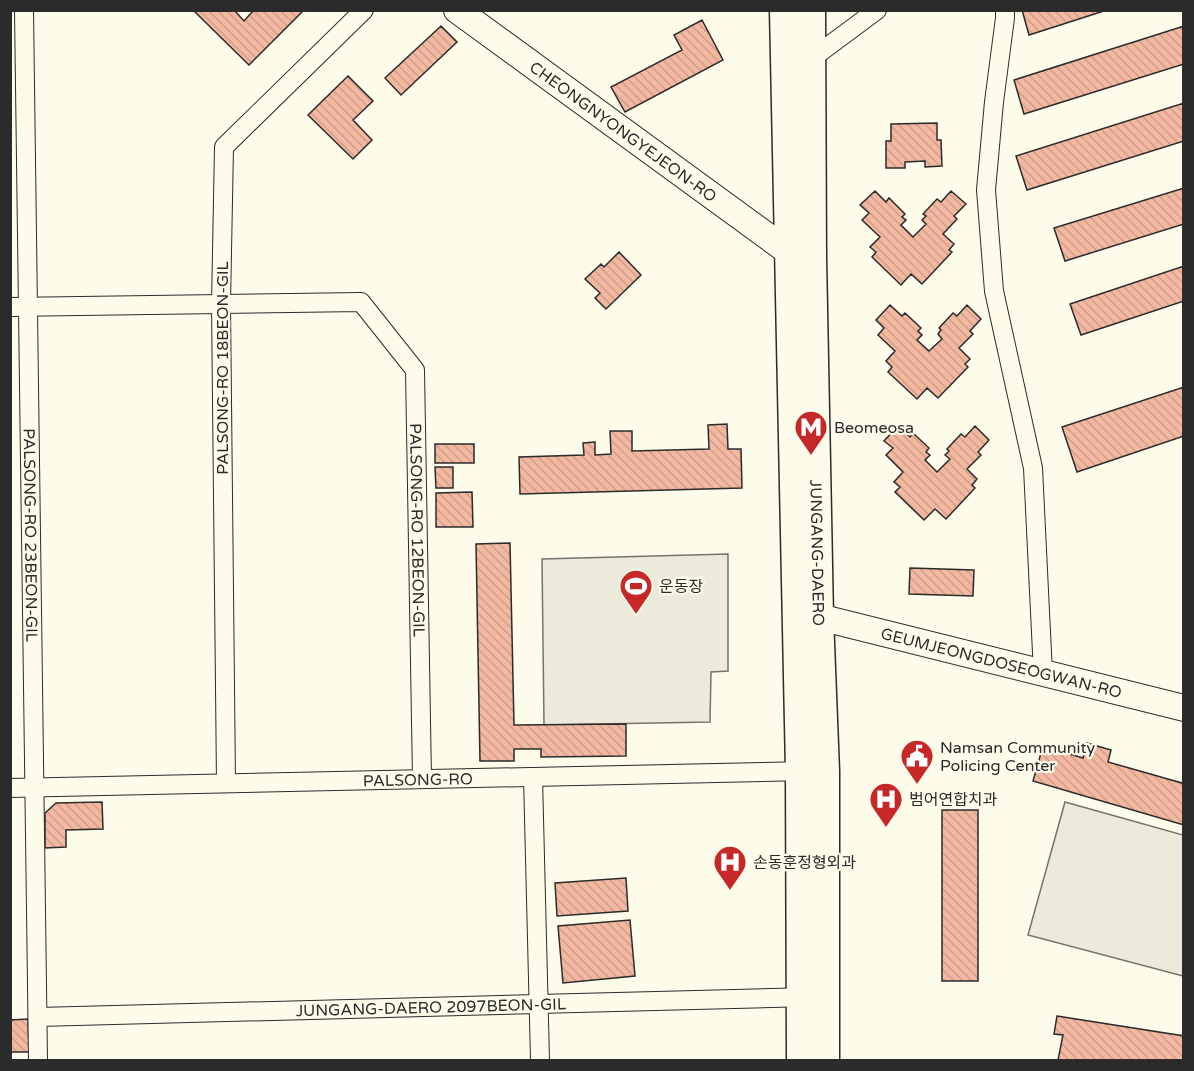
<svg xmlns="http://www.w3.org/2000/svg" width="1194" height="1071" viewBox="0 0 1194 1071" font-family="'Varela Round','Noto Sans KR',sans-serif">
  <style>
    .park { fill: #ecebdb; stroke: #74746e; stroke-width: 1.5 }
    .building { fill: url(#building-back-hatch); stroke: #2b2b2b; stroke-width: 1.5 }
    .lines { fill: none; stroke-linecap: round; stroke-linejoin: round }
    .street-casing { stroke: #2b2b2b; stroke-width: 20 }
    .secondary-casing { stroke: #2b2b2b; stroke-width: 28 }
    .primary-casing { stroke: #2b2b2b; stroke-width: 31 }
    .street { stroke: #fdfbea; stroke-width: 18 }
    .secondary { stroke: #fdfbea; stroke-width: 26 }
    .primary { stroke: #fdfbea; stroke-width: 28 }
    .labels { text-anchor: middle; stroke-width: 4.5; stroke-linejoin: round; paint-order: stroke }
    .street-label { font-size: 16px; fill: #2b2b2b; stroke: #fdfbea }
    .poi-label { font-size: 16px; fill: #2b2b2b; stroke: #fdfbea; text-anchor: start }
  </style>
  <defs>
    <pattern id="building-back-hatch" width="6" height="6" patternUnits="userSpaceOnUse" patternTransform="scale(1.5)"><rect width="6" height="6" fill="#f2b8a0"/><path d="M-1 5l2 2M0 0l6 6M5-1l2 2" fill="none" stroke="#d09e8a"/></pattern>
  </defs>
  <rect width="100%" height="100%" fill="#fdfbea"/>
  <path class="park" d="M728,554V671L711,672L710,722L544,725L542,559Z
    M1065,802L1183,835V976L1028,935Z"/>
  <path class="building" d="M193,10H234L244,21L254,10H304L249,65Z
    M1022,10H1107L1029,35Z
    M702,20L723,60L625,112L611,87L682,50L674,35Z
    M441,26L457,42L401,95L385,78Z
    M1184,26V64L1024,114L1014,80Z
    M348,76L373,101L353,120L372,140L353,159L308,115Z
    M1184,103V141L1027,190L1016,156Z
    M937,123V140H941L942,166L925,167V161L905,162V168H886V141H891V124Z
    M1184,188V224L1065,261L1054,228Z
    M875,191L886,202L889,198L905,214L902,217L906,220L901,225L913,237L926,224L922,220L926,216L923,214L937,199L941,202L951,191L966,204L954,216L957,219L943,234L954,244L949,250L952,252L922,284L911,274L901,285L872,257L876,252L870,247L880,237L862,220L869,213L860,205Z
    M619,252L641,275L606,309L595,298L600,293L585,279L601,264L604,267Z
    M1184,266V301L1081,335L1070,304Z
    M890,305L902,316L905,313L921,328L918,331L922,335L917,340L929,351L942,339L938,334L941,330L939,328L953,313L957,316L967,305L981,319L970,331L973,334L959,348L970,359L965,364L968,367L938,398L927,388L917,399L888,372L892,367L886,361L895,351L878,335L884,328L876,320Z
    M1184,387V436L1077,472L1062,427Z
    M727,424L728,449H741L742,488L520,494L519,457L584,455L583,443L595,442V455L611,454L610,431H632V451L709,449L708,425Z
    M898,426L910,437L913,433L929,448L926,452L930,455L925,460L937,472L950,459L945,455L949,451L947,449L961,434L965,437L975,426L989,440L978,452L981,455L967,469L977,479L972,485L975,488L946,519L935,509L924,520L895,492L900,487L894,482L903,472L886,455L893,448L884,441Z
    M435,444H474V463H435Z
    M435,467H453V488H436Z
    M472,492L473,527H436V493Z
    M510,543L514,725L626,724V756L541,757V749H514V761H480L476,544Z
    M910,568L974,570L973,596L909,594Z
    M1087,743L1111,750L1108,762L1182,783L1184,779V825L1033,781L1043,746L1083,758Z
    M102,802L103,829L66,830V847L45,848V813L56,803Z
    M942,810H978V981H942Z
    M626,878L628,911L557,916L555,883Z
    M630,920L635,976L563,983L558,926Z
    M1057,1016L1184,1036V1060H1058L1063,1035L1054,1034Z
    M28,1019L29,1052H10V1020Z"/>
  <g class="lines">
    <defs>
      <g id="street">
        <path id="s1" d="M24,10L38,1060"/>
        <path d="M1005,10V18L994,102L986,190L994,291L1033,468L1043,673"/>
        <path d="M811,59L877,10"/>
        <path id="s2" d="M10,307L361,302L415,370L422,779"/>
        <path d="M533,777L540,1060"/>
        <path d="M226,783L221,304L224,147L364,10"/>
        <path id="s3" d="M10,788L808,771"/>
        <path id="s4" d="M38,1017L811,997"/>
      </g>
      <g id="secondary">
        <path id="s5" d="M457,10L789,252"/>
        <path id="s6" d="M819,617L1184,708"/>
      </g>
      <g id="primary">
        <path d="M784,10L800,771L801,1060"/>
        <path id="s7" d="M811,10L812,257L819,617L825,771V1060"/>
      </g>
    </defs>
    <use href="#street" class="street-casing"/>
    <use href="#secondary" class="secondary-casing"/>
    <use href="#primary" class="primary-casing"/>
    <use href="#street" class="street"/>
    <use href="#secondary" class="secondary"/>
    <use href="#primary" class="primary"/>
  </g>
  <defs>
    <symbol id="metro-pin" viewBox="-11 -11 22 30"><path d="M0 17L-7.5 6A9.5 9.5 0 1 1 7.5 6Z" fill="#c62828" stroke="#fdfbea"/><path d="M-5.5 5V-5H-3L0 0L3-5H5.5V5H3V-.5L0 4L-3-.5V5Z" fill="#fff"/></symbol>
    <symbol id="stadium-pin" viewBox="-11 -11 22 30"><path d="M0 17L-7.5 6A9.5 9.5 0 1 1 7.5 6Z" fill="#c62828" stroke="#fdfbea"/><path d="M0-5a6.5 5 0 1 0 0 10a6.5 5 0 1 0 0-10ZM-3.5-1.8h7v3.6h-7Z" fill="#fff"/></symbol>
    <symbol id="civic-pin" viewBox="-11 -11 22 30"><path d="M0 17L-7.5 6A9.5 9.5 0 1 1 7.5 6Z" fill="#c62828" stroke="#fdfbea"/><path d="M-.6-6.5H3V-4.5H.6V-3L4-1V1h2V6H-6V1h2V-1L-.6-3ZM-1.2 2.5V6h2.4V2.5Z" fill="#fff"/></symbol>
    <symbol id="hospital-pin" viewBox="-11 -11 22 30"><path d="M0 17L-7.5 6A9.5 9.5 0 1 1 7.5 6Z" fill="#c62828" stroke="#fdfbea"/><path d="M-5-5h3v3.5h4V-5h3V5h-3V1.5h-4V5h-3Z" fill="#fff"/></symbol>
  </defs>
  <g fill-rule="evenodd">
    <use href="#metro-pin" x="792" y="408" width="38" height="52"/>
    <use href="#stadium-pin" x="617" y="567" width="38" height="52"/>
    <use href="#civic-pin" x="898" y="737" width="38" height="52"/>
    <use href="#hospital-pin" x="867" y="780" width="38" height="52"/>
    <use href="#hospital-pin" x="711" y="843" width="38" height="52"/>
  </g>
  <g class="labels">
    <g class="street-label">
      <text dy="6" stroke="none"><textPath href="#s5" startOffset="206">CHEONGNYONGYEJEON-RO</textPath></text>
      <text transform="translate(222 368) rotate(-90)" y="6">PALSONG-RO 18BEON-GIL</text>
      <text dy="6" stroke="none"><textPath href="#s2" startOffset="598">PALSONG-RO 12BEON-GIL</textPath></text>
      <text dy="6" stroke="none"><textPath href="#s1" startOffset="525">PALSONG-RO 23BEON-GIL</textPath></text>
      <text dy="6" stroke="none"><textPath href="#s7" startOffset="543">JUNGANG-DAERO</textPath></text>
      <text dy="6" stroke="none"><textPath href="#s6" startOffset="188">GEUMJEONGDOSEOGWAN-RO</textPath></text>
      <text dy="6" stroke="none"><textPath href="#s3" startOffset="408">PALSONG-RO</textPath></text>
      <text dy="6" stroke="none"><textPath href="#s4" startOffset="393">JUNGANG-DAERO 2097BEON-GIL</textPath></text>
    </g>
    <g class="poi-label">
      <text x="834" y="433">Beomeosa</text>
      <text x="659" y="592">운동장</text>
      <text x="940" y="753">Namsan Community<tspan x="940" dy="18">Policing Center</tspan></text>
      <text x="909" y="805">범어연합치과</text>
      <text x="753" y="868">손동훈정형외과</text>
    </g>
  </g>
  <rect width="1194" height="1071" fill="none" stroke="#2b2b2b" stroke-width="24"/>
</svg>
